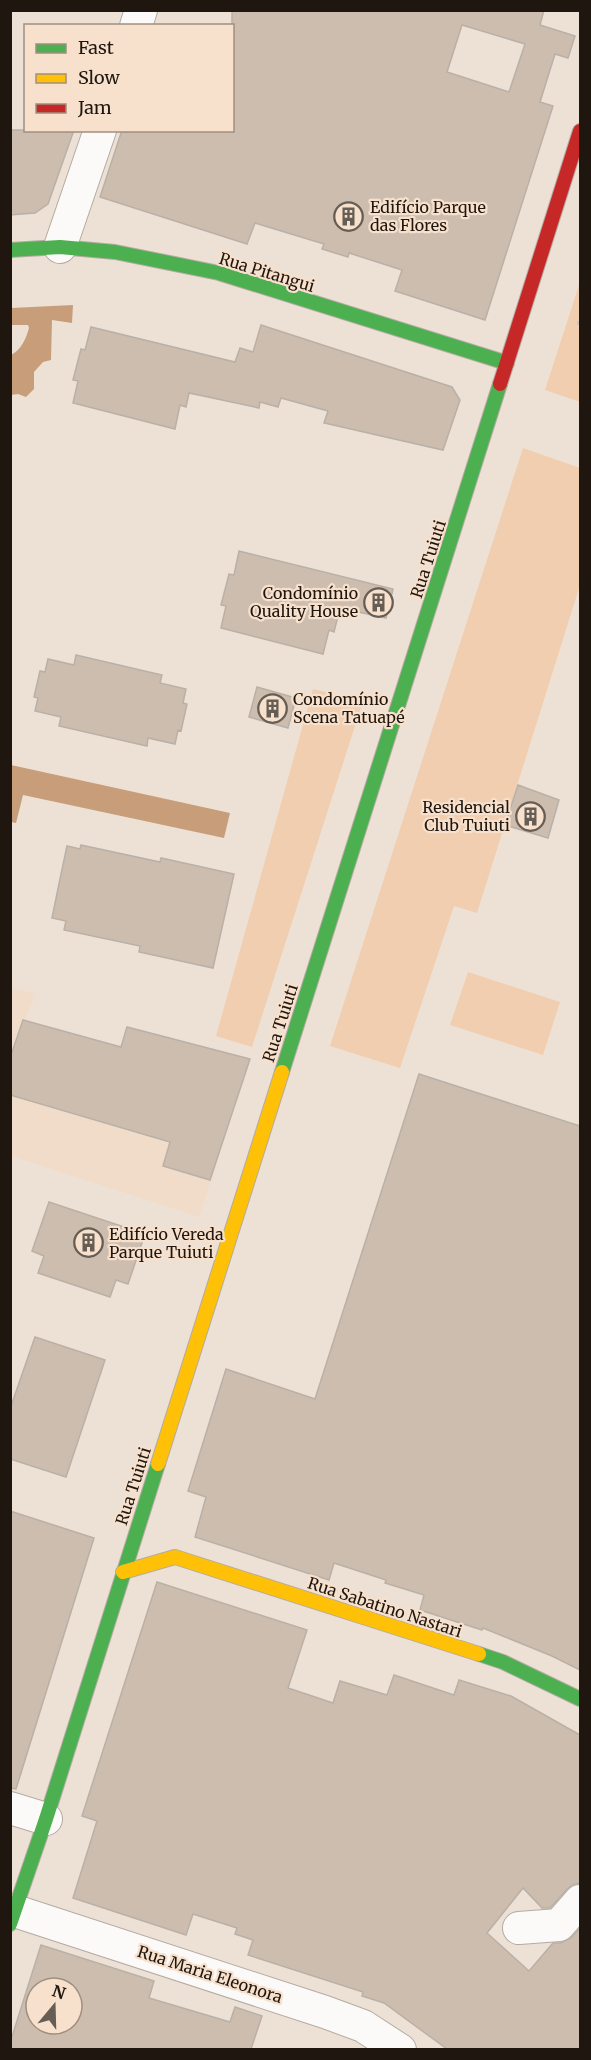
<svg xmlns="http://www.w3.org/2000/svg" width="591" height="2060" viewBox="0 0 591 2060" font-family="Merriweather,serif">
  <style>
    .built { fill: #f1dcc9 }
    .green { fill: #f0ceaf }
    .water { fill: #c79e79 }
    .building { fill: #cdbdae; stroke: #b9b0a7; stroke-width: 1.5; fill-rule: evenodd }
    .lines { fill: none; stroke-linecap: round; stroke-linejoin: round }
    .street-casing { stroke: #b4aba2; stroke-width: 34 }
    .fast-casing { stroke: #b4aba2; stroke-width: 16 }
    .slow-casing { stroke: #b4aba2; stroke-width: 16 }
    .jam-casing { stroke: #b4aba2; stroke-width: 16 }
    .path { stroke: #cac5c2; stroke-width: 4; stroke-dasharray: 4.5 4.5; stroke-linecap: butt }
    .street { stroke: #fcfaf9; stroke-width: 32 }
    .fast { stroke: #4caf50; stroke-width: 14 }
    .slow { stroke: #ffc107; stroke-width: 14 }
    .jam { stroke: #c62828; stroke-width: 14 }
    .labels { text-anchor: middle; stroke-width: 4.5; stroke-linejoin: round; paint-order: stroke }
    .poi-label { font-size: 16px; fill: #1e160f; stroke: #f7e0cc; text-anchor: start }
    .street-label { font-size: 16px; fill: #1e160f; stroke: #f7e0cc }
  </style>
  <rect width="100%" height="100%" fill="#ede1d6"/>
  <path class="built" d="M11,988L35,993L11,1061Z
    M10,1095L219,1156L199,1217L11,1156Z"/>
  <path class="green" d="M580,282V402L545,390Z
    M523,448L580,468V585L477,913L454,906L400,1068L330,1046Z
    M313,689L363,701L252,1047L216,1036Z
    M468,972L560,1002L543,1055L450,1025Z"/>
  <path class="water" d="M73,305L72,323L52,320L51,360L43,362L34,372V389L26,397L18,394L11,395V355C21,350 26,339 29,328L28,325H11V308Z
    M11,765L230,813L224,838L23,795L16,823L11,822Z"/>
  <path class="building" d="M232,10H544L540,25L575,36L568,58L555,54L540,102L553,106L485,320L395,291L402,270L349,253L348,257L322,249L324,244L255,223L247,244L100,197L122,130H232ZM462,25L525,44L509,92L447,72Z
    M10,130H74L48,204L35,213L10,215Z
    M261,325L452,387L460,400L443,450L324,423L328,411L281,398L278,407L260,402L259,408L189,393L186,407L180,405L175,429L73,403L78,381L73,380L81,349L85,350L91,327L235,362L240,348L253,352Z
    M239,551L393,589L386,618L340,608L334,632L329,630L323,654L221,628L226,606L221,605L229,574L234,575Z
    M76,655L162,675L160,683L186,689L183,703L187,704L181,731L178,730L175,744L148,738L147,746L59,726L61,717L35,711L38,698L34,697L40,671L45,672L48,659L74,665Z
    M257,687L296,698L288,728L249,717Z
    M518,785L559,800L548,838L505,825Z
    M81,845L160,862L161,858L234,874L213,968L139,952L140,946L64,930L66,921L52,918L60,879L67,846L80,849Z
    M23,1020L121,1047L127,1027L250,1059L210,1180L163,1166L170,1142L10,1095V1058Z
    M419,1074L580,1126V1670L552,1656L483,1628L482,1630L420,1610L424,1595L385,1583L386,1580L334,1563L329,1580L195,1537L206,1497L188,1491L226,1369L315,1399Z
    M49,1202L145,1234L128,1284L116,1280L110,1297L38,1273L44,1256L32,1251Z
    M35,1337L105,1360L66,1477L10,1459V1409Z
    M10,1511L94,1538L16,1789L10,1788Z
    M157,1582L307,1630L288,1688L333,1703L340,1681L387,1695L394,1675L454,1695L459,1680L511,1696L580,1735V1883L574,1884L567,1889L550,1908H542L523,1888L487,1933L529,1971L553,1943H561L572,1937L580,1928V2049H447L384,2003L362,1996L363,1992L248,1955L253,1940L235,1934L237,1928L193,1914L186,1935L73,1898L97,1821L82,1816Z
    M41,1945L154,1981L149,1998L230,2022L235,2007L262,2016L251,2049H10V2043ZM36,1988H72V2024H36Z"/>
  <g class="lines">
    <defs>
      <path id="street" d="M136,26L141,10
        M60,247L100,130
        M10,1808L46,1819
        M15,1911L325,2012L363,2026L400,2050
        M519,1928L559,1925L580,1901"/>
      <path id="fast" d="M10,250L60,247L115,252L219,273L507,363
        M282,1072L500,384
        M479,1654L503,1662L580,1699
        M10,1924L46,1819L158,1464"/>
      <path id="slow" d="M158,1464L282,1072
        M123,1572L175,1557L479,1654"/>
      <path id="jam" d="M500,384L580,131"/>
    </defs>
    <use href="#street" class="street-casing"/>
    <use href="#fast" class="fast-casing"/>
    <use href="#slow" class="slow-casing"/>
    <use href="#jam" class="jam-casing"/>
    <path class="path" d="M577,323H580"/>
    <use href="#street" class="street"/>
    <use href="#fast" class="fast"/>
    <use href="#slow" class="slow"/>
    <use href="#jam" class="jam"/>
  </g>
  <defs>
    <symbol id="building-ring" viewBox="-11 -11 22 22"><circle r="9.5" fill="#f7e0cc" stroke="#665d55" stroke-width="1.5"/><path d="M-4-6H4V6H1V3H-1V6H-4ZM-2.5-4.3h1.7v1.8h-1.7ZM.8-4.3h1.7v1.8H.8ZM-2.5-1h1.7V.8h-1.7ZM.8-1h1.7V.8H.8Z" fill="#665d55"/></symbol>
  </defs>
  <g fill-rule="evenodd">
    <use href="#building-ring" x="332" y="200" width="33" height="33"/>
    <use href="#building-ring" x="362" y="586" width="33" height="33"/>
    <use href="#building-ring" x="256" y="692" width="33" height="33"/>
    <use href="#building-ring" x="514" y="800" width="33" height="33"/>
    <use href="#building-ring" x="72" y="1226" width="33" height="33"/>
  </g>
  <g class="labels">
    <g class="poi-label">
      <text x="370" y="213">Edifício Parque<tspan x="370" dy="18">das Flores</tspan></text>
      <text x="358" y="599" text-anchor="end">Condomínio<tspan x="358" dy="18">Quality House</tspan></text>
      <text x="293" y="705">Condomínio<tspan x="293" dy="18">Scena Tatuapé</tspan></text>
      <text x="510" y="813" text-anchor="end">Residencial<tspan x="510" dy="18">Club Tuiuti</tspan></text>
      <text x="109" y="1240">Edifício Vereda<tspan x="109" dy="18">Parque Tuiuti</tspan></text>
    </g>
    <g class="street-label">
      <text transform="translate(267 272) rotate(17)" y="6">Rua Pitangui</text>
      <text transform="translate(428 559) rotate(-72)" y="6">Rua Tuiuti</text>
      <text transform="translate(280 1023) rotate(-72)" y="6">Rua Tuiuti</text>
      <text transform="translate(133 1486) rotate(-72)" y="6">Rua Tuiuti</text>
      <text transform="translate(385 1607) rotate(18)" y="6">Rua Sabatino Nastari</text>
      <text transform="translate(210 1974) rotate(18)" y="6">Rua Maria Eleonora</text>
    </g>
  </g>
  <rect width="591" height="2060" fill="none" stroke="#1e160f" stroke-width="24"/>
  <rect x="24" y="24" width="210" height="108" fill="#f7e0cc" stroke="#a08f80" stroke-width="1.5"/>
  <rect x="36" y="44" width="30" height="9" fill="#4caf50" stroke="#a08f80" stroke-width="1.5"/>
  <text x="78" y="54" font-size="18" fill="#1e160f">Fast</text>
  <rect x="36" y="74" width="30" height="9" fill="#ffc107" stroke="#a08f80" stroke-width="1.5"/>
  <text x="78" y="84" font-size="18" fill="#1e160f">Slow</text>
  <rect x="36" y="104" width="30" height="9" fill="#c62828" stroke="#a08f80" stroke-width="1.5"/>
  <text x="78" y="114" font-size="18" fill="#1e160f">Jam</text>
  <g transform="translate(54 2006) rotate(19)"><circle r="28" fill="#f7e0cc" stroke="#a08f80" stroke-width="1.5"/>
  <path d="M0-4.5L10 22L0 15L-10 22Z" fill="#665d55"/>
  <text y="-9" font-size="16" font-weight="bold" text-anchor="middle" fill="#1e160f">N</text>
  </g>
</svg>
